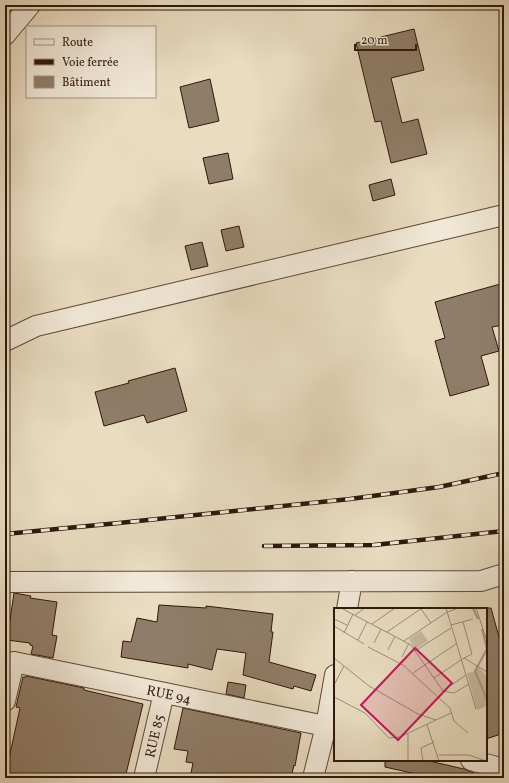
<svg xmlns="http://www.w3.org/2000/svg" width="509" height="783" viewBox="0 0 509 783" font-family="Vollkorn,serif">
  <style>
    .building { fill: #907d69; stroke: #2f170a }
    .lines { fill: none; stroke-linecap: round; stroke-linejoin: round }
    .minor-casing { stroke: #5e4838; stroke-width: 22 }
    .minor { stroke: #f1e8d7; stroke-width: 20 }
    .rail-casing { stroke: #2f170a; stroke-width: 4.5 }
    .rail { stroke: #f1e8d7; stroke-width: 3; stroke-dasharray: 9; stroke-linecap: butt }
    .labels { text-anchor: middle; stroke-width: 3.5; stroke-linejoin: round; paint-order: stroke }
    .street-label { font-size: 14px; fill: #2f170a; stroke: #f1e8d7 }
    .inset-river { fill: none; stroke: #aa9983; stroke-width: 2 }
    .inset-road { fill: none; stroke: #9f8d78; stroke-width: 1 }
    .view { fill: #c2185b; fill-opacity: 0.15; stroke: #c2185b; stroke-width: 2 }
    .inset-edge { fill: none; stroke: #2f170a; stroke-width: 2 }
  </style>
  <rect width="100%" height="100%" fill="#e9dcc1"/>
  <filter id="stains"><feTurbulence type="fractalNoise" baseFrequency=".005" numOctaves="4"/><feColorMatrix values="0 0 0 0 .2 0 0 0 0 .09 0 0 0 0 .02 0 0 0 .5 -.17"/></filter>
  <radialGradient id="worn" r=".72"><stop offset=".6" stop-color="#630" stop-opacity="0"/><stop offset="1" stop-color="#630" stop-opacity=".3"/></radialGradient>
  <path class="building" d="M414,29L424,70L391,78L402,123L418,119L427,154L391,163L381,121L375,122L356,43Z
    M210,79L219,121L189,128L180,87Z
    M228,153L233,179L209,184L203,158Z
    M391,179L395,195L373,201L369,185Z
    M239,226L244,247L226,251L221,230Z
    M202,242L208,266L191,270L185,246Z
    M504,283V325L492,327L499,351L481,356L489,385L450,396L435,341L445,338L435,302Z
    M175,368L187,411L147,423L144,415L104,426L95,392L129,383L128,381Z
    M14,593L31,596L30,598L57,602L52,635L57,636L53,658L31,654L33,646L30,645V643L7,640Z
    M159,605L206,608V606L273,614L271,632H273L269,662L316,675L311,691L294,686L293,689L243,675L246,653L217,649L212,670L188,664V668L121,657L123,641L131,642L137,618L157,622Z
    M486,608H491L504,655V733L486,739Z
    M26,676L84,688V690L143,704L125,778H18L19,775L6,772L20,708L16,707L23,677H26Z
    M228,682L246,685L244,698L226,694Z
    M183,708L301,733L295,766L294,765L291,778H190L193,763L186,762L188,751L174,749Z
    M385,760H425L464,769L474,773V778H434L385,767Z"/>
  <g class="lines">
    <defs>
      <path id="minor" d="M5,35L30,5
        M5,341L36,326L504,215
        M5,582L481,581L504,574
        M347,609L352,581
        M5,666L14,662L335,728
        M5,701L14,662
        M471,760L504,769
        M144,778L164,693
        M313,778L326,726L335,675"/>
    </defs>
    <use href="#minor" class="minor-casing"/>
    <use href="#minor" class="minor"/>
    <defs>
      <path id="rail" d="M5,534L119,523L350,499L439,487L504,473
        M264,546L374,545L504,531"/>
    </defs>
    <use href="#rail" class="rail-casing"/>
    <use href="#rail" class="rail"/>
  </g>
  <g class="labels">
    <g class="street-label">
      <text transform="translate(169 694) rotate(12)" y="5">RUE 94</text>
      <text transform="translate(154 736) rotate(-77)" y="5">RUE 85</text>
    </g>
  </g>
  <g transform="translate(334 608)">
    <rect width="153" height="153" fill="#e9dcc1"/>
    <path d="M87,23L94,33L81,41L75,31ZM144,59L151,66L153,73V98L143,102L133,65L139,64Z" fill="#c9bba2"/>
    <path class="inset-river" d="M139,0L144,11M148,21L153,41L141,63L153,92"/>
    <path class="inset-road" d="M7,0L77,37L109,83L120,85L135,76M112,0L142,101M142,0L153,33M87,1L97,15M21,7L31,0M0,11L13,17M129,14L138,46L130,50M38,16L61,0M117,17L139,11M0,18L30,36M53,24L88,0M10,25L19,6M24,32L33,14M70,33L113,4L125,0M40,35L47,21M34,39L69,57L116,100L120,113L134,125M54,42L61,28M81,43L117,20M68,49L75,35M0,50L35,78L84,106L102,112L117,105M79,65L122,36M100,70L130,50L153,64M0,77L10,58M109,83L132,67M0,89L31,105L55,130L66,129L102,112M93,117L105,153M74,126V153M105,147H135L152,153M89,153L87,140L100,134"/>
    <path class="view" d="M81,40L118,75L64,132L27,97Z"/>
    <rect width="153" height="153" class="inset-edge"/>
  </g>
  <rect width="509" height="783" fill="none" stroke="#e9dcc1" stroke-width="20"/>
  <rect x="6" y="6" width="497" height="771" fill="none" stroke="#2f170a" stroke-width="2"/>
  <rect x="10" y="10" width="489" height="763" fill="none" stroke="#2f170a"/>
  <rect x="26" y="26" width="130" height="72" fill="#f1e8d7" stroke="#a39485"/>
  <rect x="34" y="39" width="20" height="6" fill="#f1e8d7" stroke="#a39485"/>
  <text x="62" y="46" font-size="12" fill="#2f170a">Route</text>
  <rect x="34" y="59" width="20" height="6" fill="#2f170a" stroke="#a39485"/>
  <text x="62" y="66" font-size="12" fill="#2f170a">Voie ferrée</text>
  <rect x="34" y="76" width="20" height="12" fill="#907d69" stroke="#a39485"/>
  <text x="62" y="86" font-size="12" fill="#2f170a">Bâtiment</text>
  <path d="M355 44v6h61v-6" fill="none" stroke="#2f170a" stroke-width="2"/>
  <text x="361" y="44" font-size="12" fill="#2f170a" stroke="#f1e8d7" stroke-width="3" paint-order="stroke">20 m</text>
  <rect width="100%" height="100%" filter="url(#stains)"/>
  <rect width="100%" height="100%" fill="url(#worn)"/>
</svg>
